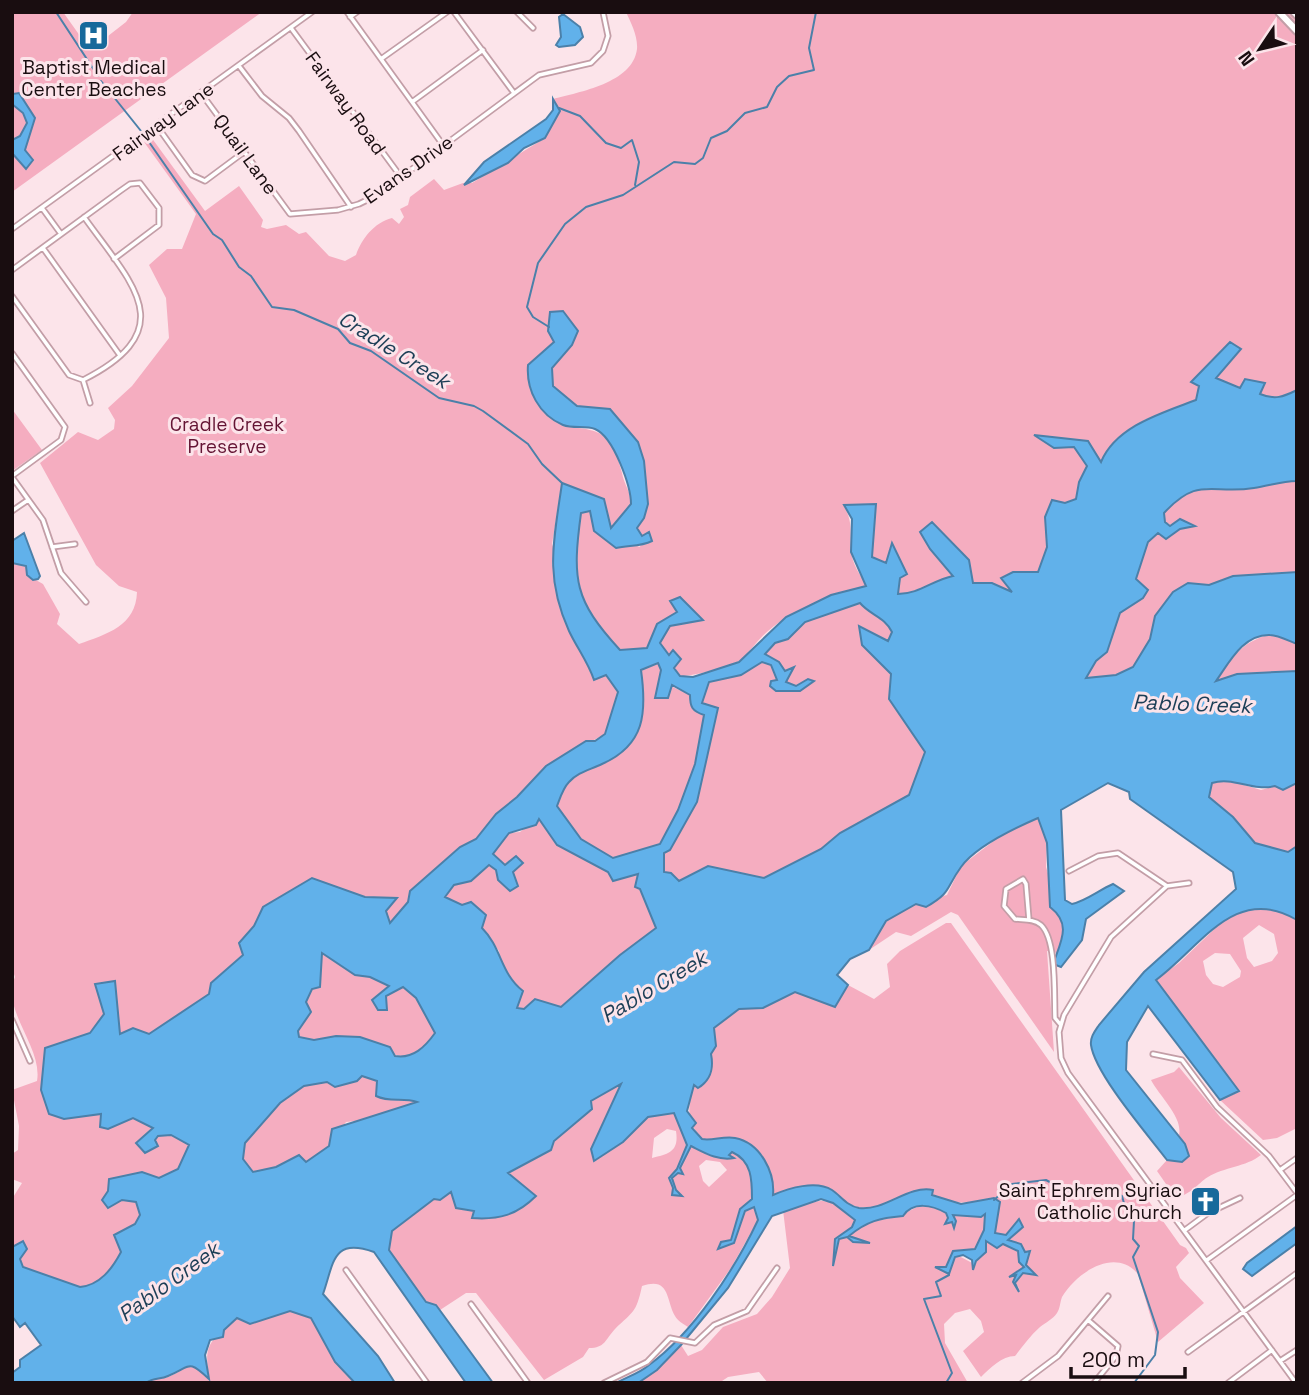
<svg xmlns="http://www.w3.org/2000/svg" width="1309" height="1395" viewBox="0 0 1309 1395" font-family="'Space Grotesk',sans-serif">
  <style>
    .green { fill: #f5adc0; fill-rule: evenodd }
    .water { fill: #61b1ea; stroke: #4b80a9; stroke-width: 2; fill-rule: evenodd }
    .lines { fill: none; stroke-linecap: round; stroke-linejoin: round }
    .stream { stroke: #4b80a9; stroke-width: 2 }
    .minor-casing { stroke: #c39ea7; stroke-width: 7 }
    .motorway-casing { stroke: #c39ea7; stroke-width: 10 }
    .minor { stroke: #fff; stroke-width: 3.5 }
    .motorway { stroke: #fff; stroke-width: 6 }
    .labels { text-anchor: middle; stroke-width: 6; stroke-linejoin: round; paint-order: stroke }
    .poi-label { font-size: 19px; fill: #190d10; stroke: #fce4ea }
    .street-label { font-size: 19px; fill: #190d10; stroke: #fce4ea }
    .park-label { font-size: 19px; fill: #641434; stroke: #fce4ea }
    .water-label { font-size: 21px; font-style: italic; fill: #1c3e56; stroke: #fce4ea }
  </style>
  <rect width="100%" height="100%" fill="#fce4ea"/>
  <path class="green" d="M12,12H63L90,50L126,22L133,12H262L12,192Z
    M626,12H1297V390C1283,397 1274,399 1259,394L1264,383L1241,388L1216,378L1240,350L1230,342L1192,382L1199,386L1196,400L1144,420L1101,463L1088,441L1054,448L1074,447L1087,466L1079,481L1077,499L1065,503L1052,501L1045,517L1047,547L1038,572H1013V592L992,583H973L932,523L921,532L930,549L954,576C933,580 919,594 898,594L900,577L907,573L891,544L886,563L872,558L876,504L844,506C853,522 850,532 851,550C852,564 860,575 867,586C833,595 795,608 768,631C758,639 751,650 742,659C733,666 691,677 680,676L674,668L681,659L670,655L660,643L678,612L657,624L647,648L620,650C574,600 572,580 581,513L590,511L594,531L640,547L642,537L636,528L644,518L648,504L644,461L610,409L577,406L553,386L552,368L572,345L554,342L528,365C529,375 530,388 534,397C535,402 540,406 544,410C577,445 607,407 622,473C624,485 631,491 631,504L610,528L562,483L552,544L556,554L552,564L579,647L594,680L606,675L618,692L605,734L546,766L517,797L496,814L476,840L460,847L410,891L408,902L389,924L386,911L396,898L365,897L312,878L263,907L254,926L239,943L243,954L211,983L209,994L149,1034L133,1028L120,1034L117,1005L104,1014L90,1033L45,1048L64,1119L102,1114L108,1129L132,1118L154,1128L155,1140L157,1136L171,1134L189,1144L178,1169L159,1178L142,1172L108,1191V1208L122,1200L136,1202L140,1215L135,1224L114,1235L121,1252C112,1269 100,1285 80,1287L23,1267L20,1259L27,1249L23,1241L12,1247V1199L22,1183L12,1179V1154L18,1150L19,1126L12,1090L37,1081C43,1047 0,1009 15,977L12,968V563L26,565L27,575L43,584L60,614L57,624L79,644C107,634 136,626 137,592L119,586L96,565L40,463L78,432L98,440L114,429L115,420L108,408L132,386L169,338L166,298L149,265L167,249H182L196,214L144,142L151,137L205,211L239,186L263,220L261,227L267,229L286,225L299,234L306,232L329,256L345,261L356,255C362,238 374,223 392,218L399,224L404,217L400,209L408,205L410,197L434,179L444,190L463,183H472L545,138L560,111L553,99C579,92 633,83 637,49C638,36 631,23 626,12Z
    M12,409L42,450L12,471Z
    M1279,481H1297V572L1233,576L1209,585L1188,583L1173,592L1155,616L1150,639L1133,667L1116,675L1085,679L1096,661L1107,652L1120,613L1143,598L1147,590L1136,579L1148,542L1158,533L1166,539L1180,529L1165,522L1164,513L1179,497L1195,489H1253Z
    M860,603C870,615 886,617 892,632L889,641L860,627L862,645L891,674L889,699L925,752L909,795L840,833L821,849L764,878L708,866L679,881L664,873V853L670,850L697,802L718,709L702,703L709,682L741,675L762,662L771,665L781,689L789,692L808,679L796,686L786,682L793,668L785,671L779,662L765,654L775,643L788,638L805,622Z
    M1271,634L1297,644V671L1237,674L1216,682C1233,657 1239,643 1271,634Z
    M658,663L661,670L660,681L690,695L704,715L695,764L678,810L660,844L613,858L581,839L557,806C560,798 563,788 569,782C578,772 590,770 602,764C645,745 647,713 641,669Z
    M1224,779L1261,790L1276,786L1283,790L1297,783V846L1288,852L1255,843L1233,817L1209,797L1212,783Z
    M538,818L557,845L608,872L613,880L638,874L640,889L656,928L620,955L561,1008L535,999L524,1009L516,1008L522,991L510,982L501,966L499,951L482,928L471,902L462,905L445,897L454,885L471,881L488,865L496,870L513,872L523,863L505,865L493,854L509,833L520,832Z
    M1039,818L1047,843L1046,867L1065,928L1057,953L1047,951L1054,1052L958,915L951,912L911,936L896,932L869,950L886,921L916,903L947,895L961,866L1008,830Z
    M1257,907L1285,912L1297,920V1128L1277,1138L1263,1140L1220,1100L1239,1092L1155,980L1179,963L1229,915ZM1259,925L1274,934L1278,953L1272,961L1254,967L1247,958L1243,938ZM1215,953L1230,954L1241,971L1240,977L1223,987L1213,984L1206,975L1203,961Z
    M946,923H951L1180,1245L1186,1248L1189,1253L1176,1267L1180,1278L1204,1303L1158,1342L1138,1274C1115,1247 1077,1272 1062,1297C1060,1302 1060,1309 1057,1313C1053,1319 1045,1323 1040,1327C1030,1336 1023,1346 1015,1356C1002,1356 990,1368 981,1377L963,1351L984,1332L981,1321L970,1309L955,1313L944,1324L945,1343L968,1383H768L759,1372L728,1377L719,1383H638L657,1370L681,1345L688,1356L702,1350L723,1327L757,1314L772,1297L790,1268L783,1210C820,1203 822,1190 855,1220L852,1227L835,1239L834,1263L839,1239L847,1237L853,1242H868L848,1236L864,1223L897,1217L917,1207L928,1205L946,1213L948,1218L946,1223L958,1214L981,1217L986,1214L984,1231L975,1249L958,1250L946,1267H939L946,1273L957,1255L976,1265V1261L986,1252L985,1241L997,1248L1003,1244L1018,1251L1024,1267L1013,1279L1020,1290L1015,1284L1023,1273L1035,1274L1026,1265L1025,1252L1008,1240L1020,1224L1019,1220L1006,1235L995,1233L1000,1202L994,1198C973,1202 943,1209 927,1189L912,1192L882,1206L860,1208L847,1203L830,1188L773,1196L758,1153L738,1139H702C685,1120 688,1107 694,1084L698,1088C711,1080 714,1069 711,1055L716,1046L714,1028L739,1009L763,1008L795,992L835,1007L848,985L874,999L890,987L887,964L900,951Z
    M321,952L355,975L370,976L389,986L386,996L402,987L416,998L435,1033L426,1046L406,1058L336,1036L314,1040L298,1037V1031L311,1012L306,1003L312,989L320,987C318,974 324,965 321,952Z
    M1179,1067L1221,1118L1261,1155C1246,1167 1224,1167 1208,1177C1197,1184 1190,1196 1175,1197L1157,1171L1167,1160L1182,1162L1185,1144L1179,1135C1183,1117 1160,1097 1151,1080L1174,1072Z
    M362,1076L377,1081L376,1096C390,1103 403,1098 418,1101L365,1120L346,1122L329,1146L305,1163L298,1155L276,1167L252,1172L243,1159L244,1144L280,1103L304,1086Z
    M622,1083L618,1096L623,1142L648,1117L675,1113L687,1145L677,1169L669,1178L673,1188L672,1195H681L675,1190L672,1178L678,1173L691,1146L718,1158L731,1159L729,1156L732,1151C752,1160 752,1180 752,1199L740,1209L731,1240L722,1242L719,1248L736,1239L745,1211L754,1206L758,1220L731,1268L688,1327C683,1324 677,1320 675,1316C666,1300 670,1276 642,1286C636,1314 633,1311 615,1329C605,1340 605,1348 589,1348L583,1357L544,1380L476,1293H466L440,1310L436,1305L426,1302L389,1250L392,1231L434,1198L451,1192L466,1208L475,1211L473,1218L508,1174L551,1150L554,1141L592,1109L591,1101ZM667,1129L676,1131C679,1151 670,1154 652,1158L654,1138ZM706,1160L720,1162L727,1170L709,1187L703,1181L699,1166Z
    M290,1311L311,1318L335,1362L355,1383H146C154,1377 160,1380 168,1377C190,1368 185,1358 209,1377C203,1342 212,1340 237,1318L250,1324Z"/>
  <path class="water" d="M563,14L580,27L583,37L575,45L559,47L556,45L561,37L559,17Z
    M19,93L35,118L25,150L33,160L26,169L12,153V140L20,136L27,123L23,113L12,104V94Z
    M553,99L560,111L545,138L524,148L508,163L464,185L484,162L546,119L553,110Z
    M563,311L578,331L572,345L552,368L553,386L577,406L610,409L638,442L644,461L648,504L644,518L637,528L642,536L649,532L652,541C640,547 629,545 616,548L594,531L590,511L581,513C572,580 574,600 620,650L647,648L657,624L677,612L670,601L680,597L703,620L670,626L660,643L669,655L673,650L681,659L674,668L680,676L693,677L739,662L786,617L831,595L866,586L851,552L852,519L844,505L876,504L872,557L886,563L892,543L907,574L900,578L898,594C919,594 933,580 953,576L930,549L920,532L932,522L969,560L973,583H992L1012,592L1001,578L1013,572H1038L1047,547L1045,517L1052,500L1065,503L1076,499L1079,482L1087,466L1074,447L1054,448L1034,435L1088,441L1101,462C1116,426 1162,413 1196,400L1199,386L1191,382L1230,342L1241,349L1216,378L1240,388L1245,379L1265,383L1260,394C1275,400 1283,397 1297,390V481C1281,481 1269,486 1254,488C1211,495 1199,475 1164,513L1165,522L1170,526L1180,519L1195,526L1180,529L1166,539L1158,533L1148,542L1136,579L1148,590L1143,598L1120,613L1107,652L1096,661L1086,678L1116,675L1133,667L1150,639L1155,616L1173,592L1188,583L1209,585L1233,576L1297,572V644C1289,641 1278,635 1270,635C1243,634 1229,663 1216,681L1237,674L1297,671V783L1283,790L1275,786C1253,792 1233,776 1212,783L1209,797L1233,817L1255,843L1288,852L1297,846V920C1235,883 1201,947 1156,980L1239,1091L1220,1100L1148,1006L1127,1042L1126,1070L1185,1144L1189,1156L1182,1162L1167,1160C1148,1135 1095,1074 1091,1045C1090,1037 1095,1031 1099,1025L1144,972L1236,889L1233,872L1130,799L1129,792L1108,783L1061,810L1065,900L1072,904C1086,901 1099,890 1113,884L1124,891L1086,919L1082,940L1061,967L1053,964C1061,941 1072,924 1050,907L1047,843L1038,818C1015,828 976,846 961,867C945,889 952,892 926,907L916,904L886,921L869,950L850,959L837,975L848,985L835,1007L795,992L763,1008L739,1009L714,1028L716,1046L711,1054C714,1069 711,1080 698,1088L694,1085L687,1111L696,1123L692,1128L702,1139C712,1141 723,1136 735,1138C761,1143 775,1173 773,1195C789,1188 816,1180 832,1190C841,1196 847,1206 859,1208C886,1211 907,1185 933,1190L932,1195L961,1204L994,1198L1000,1202L995,1233L1006,1235L1019,1219L1023,1227L1008,1240L1021,1244L1025,1252L1030,1251L1026,1265L1036,1275L1023,1273L1015,1283L1019,1292L1013,1282L1016,1275L1009,1277L1024,1267L1019,1262L1018,1251L1003,1244L997,1248L986,1241V1252L976,1261L973,1270L972,1260L963,1255L955,1257L949,1274L935,1267H946L953,1251L975,1249L984,1230L985,1214L981,1217L953,1215L956,1221L954,1228L952,1222L945,1224L948,1218L946,1213C932,1205 913,1201 903,1216C880,1218 867,1221 849,1236L870,1243L853,1242L847,1237L839,1239L833,1266L835,1239L852,1227L855,1220L833,1203L821,1199L772,1216L728,1288L681,1345L657,1370L638,1383H616C627,1377 640,1373 649,1365C693,1333 735,1269 758,1220L754,1207L745,1211L734,1243L718,1249L721,1242L731,1240L740,1209L752,1199C752,1180 752,1161 732,1152L729,1155L734,1158C718,1161 705,1153 691,1146L680,1168L683,1174L678,1173L672,1178L676,1190L682,1196L672,1195L673,1188L669,1178L677,1169L687,1145L674,1113L648,1117L623,1142L594,1161L591,1149L621,1084L591,1101L592,1109L554,1141L551,1150L508,1173L536,1196C517,1215 499,1220 472,1218L474,1211L456,1208L451,1192L440,1200L434,1199L392,1231L389,1250L426,1302L436,1305L493,1383H466L374,1252C332,1237 334,1263 323,1294L378,1356L395,1383H355L335,1362L311,1318L290,1311L250,1324L237,1318L224,1330L223,1337L210,1340L205,1355L209,1379C187,1358 191,1367 168,1376C160,1380 154,1377 146,1383H12V1373L20,1367V1360L41,1345L25,1323L20,1327L12,1316V1247L23,1241L27,1249L20,1259L23,1267L80,1287C100,1285 112,1269 121,1252L114,1235L135,1224L140,1215L136,1202L122,1200L108,1208L102,1200L108,1191L109,1179L142,1172L159,1178L178,1169L189,1145L171,1135L158,1136L155,1140L158,1146L145,1153L136,1143L153,1128L133,1118L108,1129L100,1127L101,1114L64,1119L49,1114L41,1090L45,1048L90,1033L104,1014L95,984L115,981L120,1034L133,1028L149,1034L209,994L211,983L243,955L239,943L254,926L263,907L312,878L365,897L397,898L386,911L390,923L408,902L410,891L460,847L476,839L496,814L517,797L546,766L586,741H595L605,734L618,692L606,675L594,680C588,662 577,648 569,631C544,576 554,540 562,483L604,499L611,528L631,504C631,487 614,437 595,429C586,425 573,429 563,425C539,415 526,390 528,365L554,342L548,331L550,312ZM860,603C870,615 885,617 892,632L888,641L859,626L862,645L891,674L889,699L925,752L909,795L840,833L821,849L764,878L708,866L679,881L671,873L664,872V853L670,850L697,802L718,708L702,703L709,682L741,675L762,662L771,665L777,680L771,681L770,686L776,691H800L814,681L808,679L796,686L786,682L794,667L785,671L779,662L765,654L775,643L788,639L805,622ZM658,663L661,670L655,698H668L672,685L690,695C690,707 692,711 704,715L695,764L678,810L660,844L613,858L581,839L557,806C560,798 563,788 569,782C578,772 590,770 602,764C645,745 647,713 641,670ZM539,819L557,845L608,872L613,881L638,874L635,887L640,889L656,928L620,955L561,1007L535,999L524,1009L517,1008L523,991C500,973 502,948 482,928L486,915L471,902L462,905L445,897L454,885L471,881L489,865L496,870L498,880L510,891L518,886L513,872L523,863L516,856L505,865L493,854L509,833L536,825ZM322,953L355,975L370,977L389,986L372,1000L378,1010H387L386,996L403,987L416,998L435,1033C425,1047 413,1059 395,1056L390,1047L360,1037L336,1036L314,1040L299,1037L298,1031L311,1012L306,1002L312,989L320,987ZM362,1076L377,1081L376,1096C390,1103 403,1097 417,1102L332,1129L329,1146L306,1162L299,1155L276,1167L253,1172L243,1159L245,1143L280,1103L304,1086L327,1082L335,1087L357,1081Z
    M24,533L40,576L38,579L33,580L27,575L26,566L12,563V541Z
    M1297,1226V1243L1252,1276L1243,1269L1247,1263Z"/>
  <g class="lines">
    <path class="stream" d="M56,12L98,76
      M101,81L141,131
      M559,108L580,116L606,143L621,148L632,140L639,162L635,185
      M149,142L213,234L222,240L239,267L251,276L272,307L294,310L338,329L350,343L371,351L439,398L474,406L483,411L528,444L542,464L562,483
      M549,327L533,317L527,307L538,263L565,224L586,207L623,195L674,162L695,164L703,158L711,138L727,131L745,113L767,107L777,87L789,76L814,70L809,48L816,12
      M994,1200L1012,1184L1046,1180L1066,1191L1094,1193L1109,1198L1117,1193L1122,1196L1127,1214L1134,1221L1133,1239L1139,1246L1133,1257L1158,1332L1155,1355L1134,1383
      M946,1383L952,1373L924,1299L941,1296L936,1282L949,1275"/>
    <defs>
      <path id="minor" d="M347,12L443,145
        M454,12L514,93
        M517,12L533,28
        M350,17L357,12
        M291,28L401,177
        M381,59L447,12
        M239,66L262,96L289,118L299,131L351,207
        M201,93L290,214L338,210L359,204L377,195L539,75L591,63L603,51L608,36L603,12
        M412,102L483,50
        M157,126L192,175L205,181L244,152
        M42,208L61,234
        M12,229L312,12
        M43,248L119,354
        M12,270L120,191L130,184L140,183L159,208V225L114,259
        M12,296L69,375L83,380
        M12,353L65,427L61,440L12,476
        M83,380C184,329 131,283 84,217
        M83,380L90,403
        M12,477L43,520L61,573L86,602
        M12,511L28,500
        M52,547L75,544
        M1069,871L1098,856L1118,853L1167,886
        M1167,886L1111,937L1064,1015L1059,1032L1061,1058L1068,1073L1296,1383
        M1167,886L1189,883
        M1029,920L1026,884L1023,879L1006,889L1004,906L1015,919C1024,920 1034,919 1041,925C1057,940 1054,996 1055,1018L1060,1024
        M12,1020L30,1061
        M1153,1054L1182,1060L1217,1107L1269,1156L1297,1193
        M1280,1170L1297,1158
        M1185,1230L1208,1213L1240,1198
        M1207,1260L1297,1195
        M346,1270L427,1383
        M471,1304L528,1383
        M1088,1320L1118,1346L1116,1356L1094,1383
        M1188,1352L1297,1273
        M1280,1361L1297,1350
        M604,1383L647,1362L670,1338L695,1343L714,1325L747,1311L777,1268
        M1022,1383L1058,1356L1108,1296
        M1228,1383L1272,1350"/>
      <path id="motorway" d="M1279,12L1297,31
        M1294,12L1297,15"/>
    </defs>
    <use href="#minor" class="minor-casing"/>
    <use href="#motorway" class="motorway-casing"/>
    <use href="#minor" class="minor"/>
    <use href="#motorway" class="motorway"/>
  </g>
  <defs>
    <symbol id="hospital-square" viewBox="-11 -11 22 22"><rect x="-9" y="-9" width="18" height="18" rx="4" fill="#17699b" stroke="#fce4ea"/><path d="M-5-5h3v3.5h4V-5h3V5h-3V1.5h-4V5h-3Z" fill="#fff"/></symbol>
    <symbol id="church-square" viewBox="-11 -11 22 22"><rect x="-9" y="-9" width="18" height="18" rx="4" fill="#17699b" stroke="#fce4ea"/><path d="M-1.2-6h2.4v3.5h3.3v2.4h-3.3V6h-2.4V-.1h-3.3v-2.4h3.3Z" fill="#fff"/></symbol>
  </defs>
  <g fill-rule="evenodd">
    <use href="#hospital-square" x="76" y="18" width="35" height="35"/>
    <use href="#church-square" x="1188" y="1184" width="35" height="35"/>
  </g>
  <g class="labels">
    <g class="poi-label">
      <text x="94" y="74">Baptist Medical<tspan x="94" dy="22">Center Beaches</tspan></text>
      <text x="1182" y="1197" text-anchor="end">Saint Ephrem Syriac<tspan x="1182" dy="22">Catholic Church</tspan></text>
    </g>
    <g class="street-label">
      <text transform="translate(346 103) rotate(54)" y="7">Fairway Road</text>
      <text transform="translate(163 121) rotate(-36)" y="7">Fairway Lane</text>
      <text transform="translate(246 154) rotate(54)" y="7">Quail Lane</text>
      <text transform="translate(408 169) rotate(-35)" y="7">Evans Drive</text>
    </g>
    <g class="park-label">
      <text x="227" y="431">Cradle Creek<tspan x="227" dy="22">Preserve</tspan></text>
    </g>
    <g class="water-label">
      <text transform="translate(394 350) rotate(32)" y="7">Cradle Creek</text>
      <text transform="translate(1192 704) rotate(2)" y="7">Pablo Creek</text>
      <text transform="translate(654 987) rotate(-31)" y="7">Pablo Creek</text>
      <text transform="translate(169 1282) rotate(-36)" y="7">Pablo Creek</text>
    </g>
  </g>
  <rect width="1309" height="1395" fill="none" stroke="#190d10" stroke-width="28"/>
  <g transform="translate(1260 49) rotate(235)" stroke="#fce4ea" stroke-width="5" paint-order="stroke">
  <path d="M0-5L12 26L0 18L-12 26Z" fill="#190d10"/>
  <text y="-10" font-size="19" font-weight="bold" text-anchor="middle" fill="#190d10">N</text>
  </g>
  <path d="M1071 1367v10h114v-10" fill="none" stroke="#190d10" stroke-width="3.5"/>
  <text x="1082" y="1367" font-size="21" fill="#190d10" stroke="#fce4ea" stroke-width="5" paint-order="stroke">200 m</text>
</svg>
